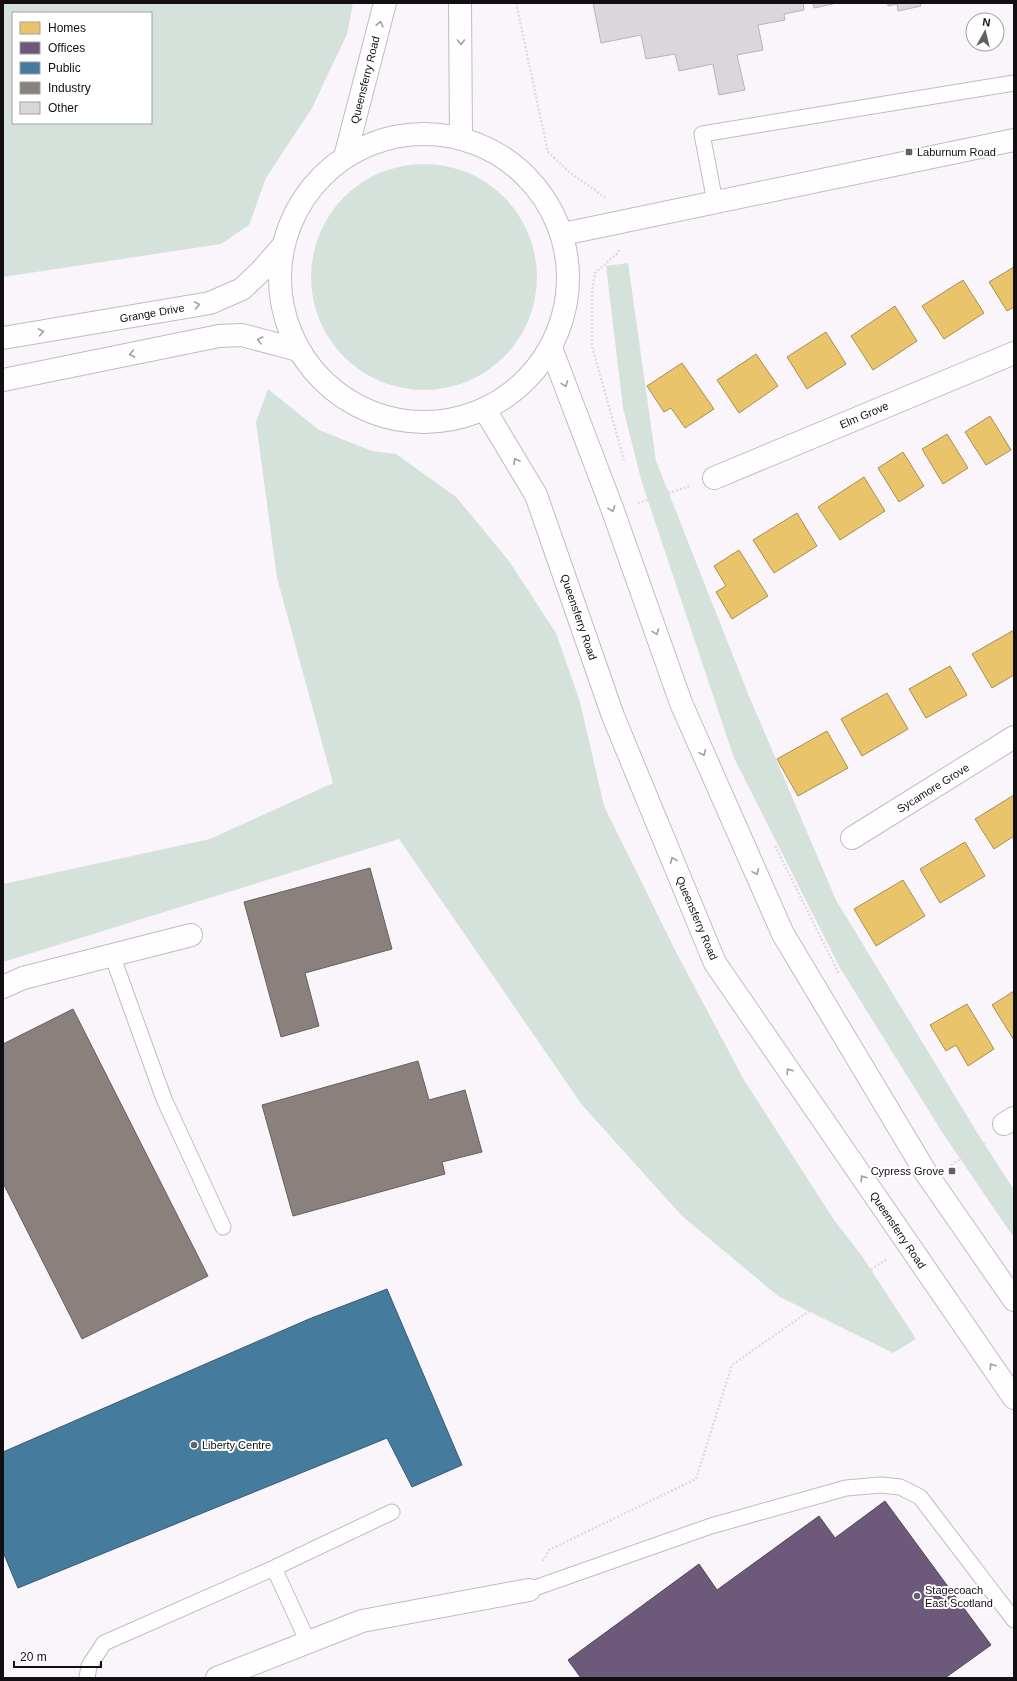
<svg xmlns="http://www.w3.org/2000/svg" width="1017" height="1681" viewBox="0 0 1017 1681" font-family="Arial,sans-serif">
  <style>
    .green { fill: #d5e2db; fill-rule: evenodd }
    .homes { fill: #e9c46a; stroke: #a88e50 }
    .offices { fill: #6d597a; stroke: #52435b }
    .public { fill: #457b9d; stroke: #365b74 }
    .industry { fill: #8a817c; stroke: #665f5c }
    .building { fill: #d9d7db; stroke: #b6b4b8 }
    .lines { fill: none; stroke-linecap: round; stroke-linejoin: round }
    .lane-casing { stroke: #c0bcc0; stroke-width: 17 }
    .street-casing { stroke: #c0bcc0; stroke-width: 24 }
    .primary-casing { stroke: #c0bcc0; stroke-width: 24 }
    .path { stroke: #dedcdf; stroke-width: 2.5; stroke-dasharray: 2 2; stroke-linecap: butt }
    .lane { stroke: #fefefe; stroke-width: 15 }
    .street { stroke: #fefefe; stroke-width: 22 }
    .primary { stroke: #fefefe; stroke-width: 22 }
    .oneway { stroke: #a09ea0 }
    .poi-dot { fill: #636064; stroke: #fff; stroke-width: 1.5 }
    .labels { text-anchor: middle; stroke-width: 4; stroke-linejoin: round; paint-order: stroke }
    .street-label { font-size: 11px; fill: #120f13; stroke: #fff }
    .poi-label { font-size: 11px; fill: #120f13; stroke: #fff; text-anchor: start }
  </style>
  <rect width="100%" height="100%" fill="#faf5fa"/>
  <path class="green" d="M3,3H353L347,34L312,108L266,178L249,225L221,244L3,277ZM13,13H151V123H13Z
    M311 277a113 113 0 1 1 226 0a113 113 0 1 1-226 0Z
    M628,263L656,461L749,696L836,900L978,1134L1014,1190V1238L942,1132L840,968L734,758L642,483L623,408L606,266Z
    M268,389L319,430L372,451L396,454L456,497L509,561L556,633L580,702L604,806L675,950L744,1080L834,1220L862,1256L916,1339L893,1353L778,1296L682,1216L582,1105L399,839L3,962V884L210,839L333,783L277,578L256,422Z"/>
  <path class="homes" d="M1014,267V307L1007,311L989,282Z
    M963,280L984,313L944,339L922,306Z
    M895,306L917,341L873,370L851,336Z
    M826,332L846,364L807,389L787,357Z
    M756,354L778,386L739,413L717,380Z
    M682,363L714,409L685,428L671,408L664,412L647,386Z
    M990,416L1011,450L986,465L965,432Z
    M947,434L968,468L943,484L922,449Z
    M903,452L924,486L899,502L878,468Z
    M864,477L885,511L840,540L818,507Z
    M797,513L817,546L774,573L753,540Z
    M739,550L768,596L732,619L716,592L726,586L714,566Z
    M1014,630V675L992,688L972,654Z
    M950,666L967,695L926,718L909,689Z
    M887,693L908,729L862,756L841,719Z
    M827,731L848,768L798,796L777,759Z
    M1014,795V836L994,849L975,819Z
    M965,842L985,876L940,903L920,869Z
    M903,880L925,916L876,946L854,909Z
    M1014,991V1040L992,1005Z
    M967,1004L994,1049L968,1066L956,1045L946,1051L930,1025Z"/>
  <path class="offices" d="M885,1501L991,1645L945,1678H581L568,1660L699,1564L717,1590L819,1516L835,1538Z"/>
  <path class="public" d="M387,1289L462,1465L412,1487L387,1438L18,1588L3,1552V1452L309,1319Z"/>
  <path class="industry" d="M370,868L392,949L305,973L319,1026L281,1037L244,902Z
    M73,1009L208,1276L82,1339L3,1183V1044Z
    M418,1061L429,1100L465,1090L482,1152L442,1162L445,1174L293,1216L262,1105Z"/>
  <path class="building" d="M593,3H805H803L804,10L784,14L785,20L758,25L763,50L737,55L745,90L719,95L713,64L679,71L675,54L646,59L641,35L601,43Z
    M813,3H837L814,8Z
    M888,3H920L921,6L898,11L897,4L888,6Z"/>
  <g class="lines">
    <defs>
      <path id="lane" d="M715,202L702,134L1014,83
        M112,955L164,1099L223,1227
        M274,1568L308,1642
        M529,1590L711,1526L846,1488L881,1485L900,1487L920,1497L1014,1620
        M87,1678L89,1666L104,1643L274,1568L392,1512"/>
      <path id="street" d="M563,234L1014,140
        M3,338L210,303L242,289L260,272L282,247
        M3,380L219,336L242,335L298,350
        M714,478L1014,353
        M852,838L1014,737
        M3,987L23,978L191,935
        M1004,1124L1014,1118
        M217,1678L362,1621L529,1590"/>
      <path id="primary" d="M460,3L461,139
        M280 278a144 144 0 1 1 288 0a144 144 0 1 1-288 0Z
        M345,157L385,3
        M551,348L612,508L681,703L783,934L926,1173L1014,1300
        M485,410L536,495L613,716L715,963L1014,1398"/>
    </defs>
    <use href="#lane" class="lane-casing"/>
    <use href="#street" class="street-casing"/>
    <use href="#primary" class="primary-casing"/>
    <path class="path" d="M516,3L548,152L569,172L606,198
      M619,250L618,253L595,273L592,291V346L624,460
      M638,503L690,486
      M775,846L839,974
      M951,1165L986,1143
      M543,1561L549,1550L696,1479L732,1365L839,1290L887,1259"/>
    <use href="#lane" class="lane"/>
    <use href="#street" class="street"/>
    <use href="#primary" class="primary"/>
  </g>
  <defs><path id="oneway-chevron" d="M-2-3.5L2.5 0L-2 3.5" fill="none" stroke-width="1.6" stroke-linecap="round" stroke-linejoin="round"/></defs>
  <g class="oneway">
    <use href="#oneway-chevron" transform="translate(380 24) rotate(-76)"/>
    <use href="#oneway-chevron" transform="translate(461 42) rotate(90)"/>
    <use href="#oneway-chevron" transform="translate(197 305) rotate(-10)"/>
    <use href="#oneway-chevron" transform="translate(41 332) rotate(-10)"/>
    <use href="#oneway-chevron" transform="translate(260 340) rotate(-166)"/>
    <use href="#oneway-chevron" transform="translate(132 354) rotate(169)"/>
    <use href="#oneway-chevron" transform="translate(565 384) rotate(69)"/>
    <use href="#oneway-chevron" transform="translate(516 461) rotate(-121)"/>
    <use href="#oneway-chevron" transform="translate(612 509) rotate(70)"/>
    <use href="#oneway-chevron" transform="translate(656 632) rotate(70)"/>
    <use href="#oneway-chevron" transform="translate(703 753) rotate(66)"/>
    <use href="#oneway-chevron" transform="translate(673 860) rotate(-112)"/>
    <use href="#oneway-chevron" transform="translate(756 872) rotate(66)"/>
    <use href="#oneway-chevron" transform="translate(789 1071) rotate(-124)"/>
    <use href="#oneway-chevron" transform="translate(863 1178) rotate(-124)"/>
    <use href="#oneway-chevron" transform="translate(992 1366) rotate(-124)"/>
  </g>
  <g class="poi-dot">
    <rect x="905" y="148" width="8" height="8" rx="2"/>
    <rect x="948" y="1167" width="8" height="8" rx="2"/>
    <circle cx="194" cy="1445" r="4"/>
    <circle cx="917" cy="1596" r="4"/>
  </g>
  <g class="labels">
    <g class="street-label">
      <text transform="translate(365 80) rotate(-76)" y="4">Queensferry Road</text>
      <text transform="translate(152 313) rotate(-10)" y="4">Grange Drive</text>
      <text transform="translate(864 415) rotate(-23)" y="4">Elm Grove</text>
      <text transform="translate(579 617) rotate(71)" y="4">Queensferry Road</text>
      <text transform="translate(933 788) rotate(-32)" y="4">Sycamore Grove</text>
      <text transform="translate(697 918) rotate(67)" y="4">Queensferry Road</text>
      <text transform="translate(898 1230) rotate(56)" y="4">Queensferry Road</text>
    </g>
    <g class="poi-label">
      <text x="917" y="156">Laburnum Road</text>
      <text x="944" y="1175" text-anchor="end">Cypress Grove</text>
      <text x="202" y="1449">Liberty Centre</text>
      <text x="925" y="1594">Stagecoach<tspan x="925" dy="13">East Scotland</tspan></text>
    </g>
  </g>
  <rect width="1017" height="1681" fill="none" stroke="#120f13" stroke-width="8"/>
  <rect x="12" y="12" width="140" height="112" fill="#ffffff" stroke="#a09fa1"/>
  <rect x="20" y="22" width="20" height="12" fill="#e9c46a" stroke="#a09fa1"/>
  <text x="48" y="32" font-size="12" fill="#120f13">Homes</text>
  <rect x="20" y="42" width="20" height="12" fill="#6d597a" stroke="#a09fa1"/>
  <text x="48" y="52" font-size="12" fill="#120f13">Offices</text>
  <rect x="20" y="62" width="20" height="12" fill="#457b9d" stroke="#a09fa1"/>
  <text x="48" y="72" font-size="12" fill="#120f13">Public</text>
  <rect x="20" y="82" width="20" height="12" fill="#8a817c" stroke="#a09fa1"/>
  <text x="48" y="92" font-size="12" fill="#120f13">Industry</text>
  <rect x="20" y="102" width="20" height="12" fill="#d9d7db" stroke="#a09fa1"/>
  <text x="48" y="112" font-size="12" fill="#120f13">Other</text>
  <g transform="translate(985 32) rotate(8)"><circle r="19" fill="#ffffff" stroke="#a09fa1"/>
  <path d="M0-3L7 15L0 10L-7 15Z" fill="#636064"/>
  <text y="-6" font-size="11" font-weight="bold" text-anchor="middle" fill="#120f13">N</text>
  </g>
  <path d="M14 1661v6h87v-6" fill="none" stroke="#120f13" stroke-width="2"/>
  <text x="20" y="1661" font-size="12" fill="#120f13" stroke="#ffffff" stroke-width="3" paint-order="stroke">20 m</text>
</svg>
